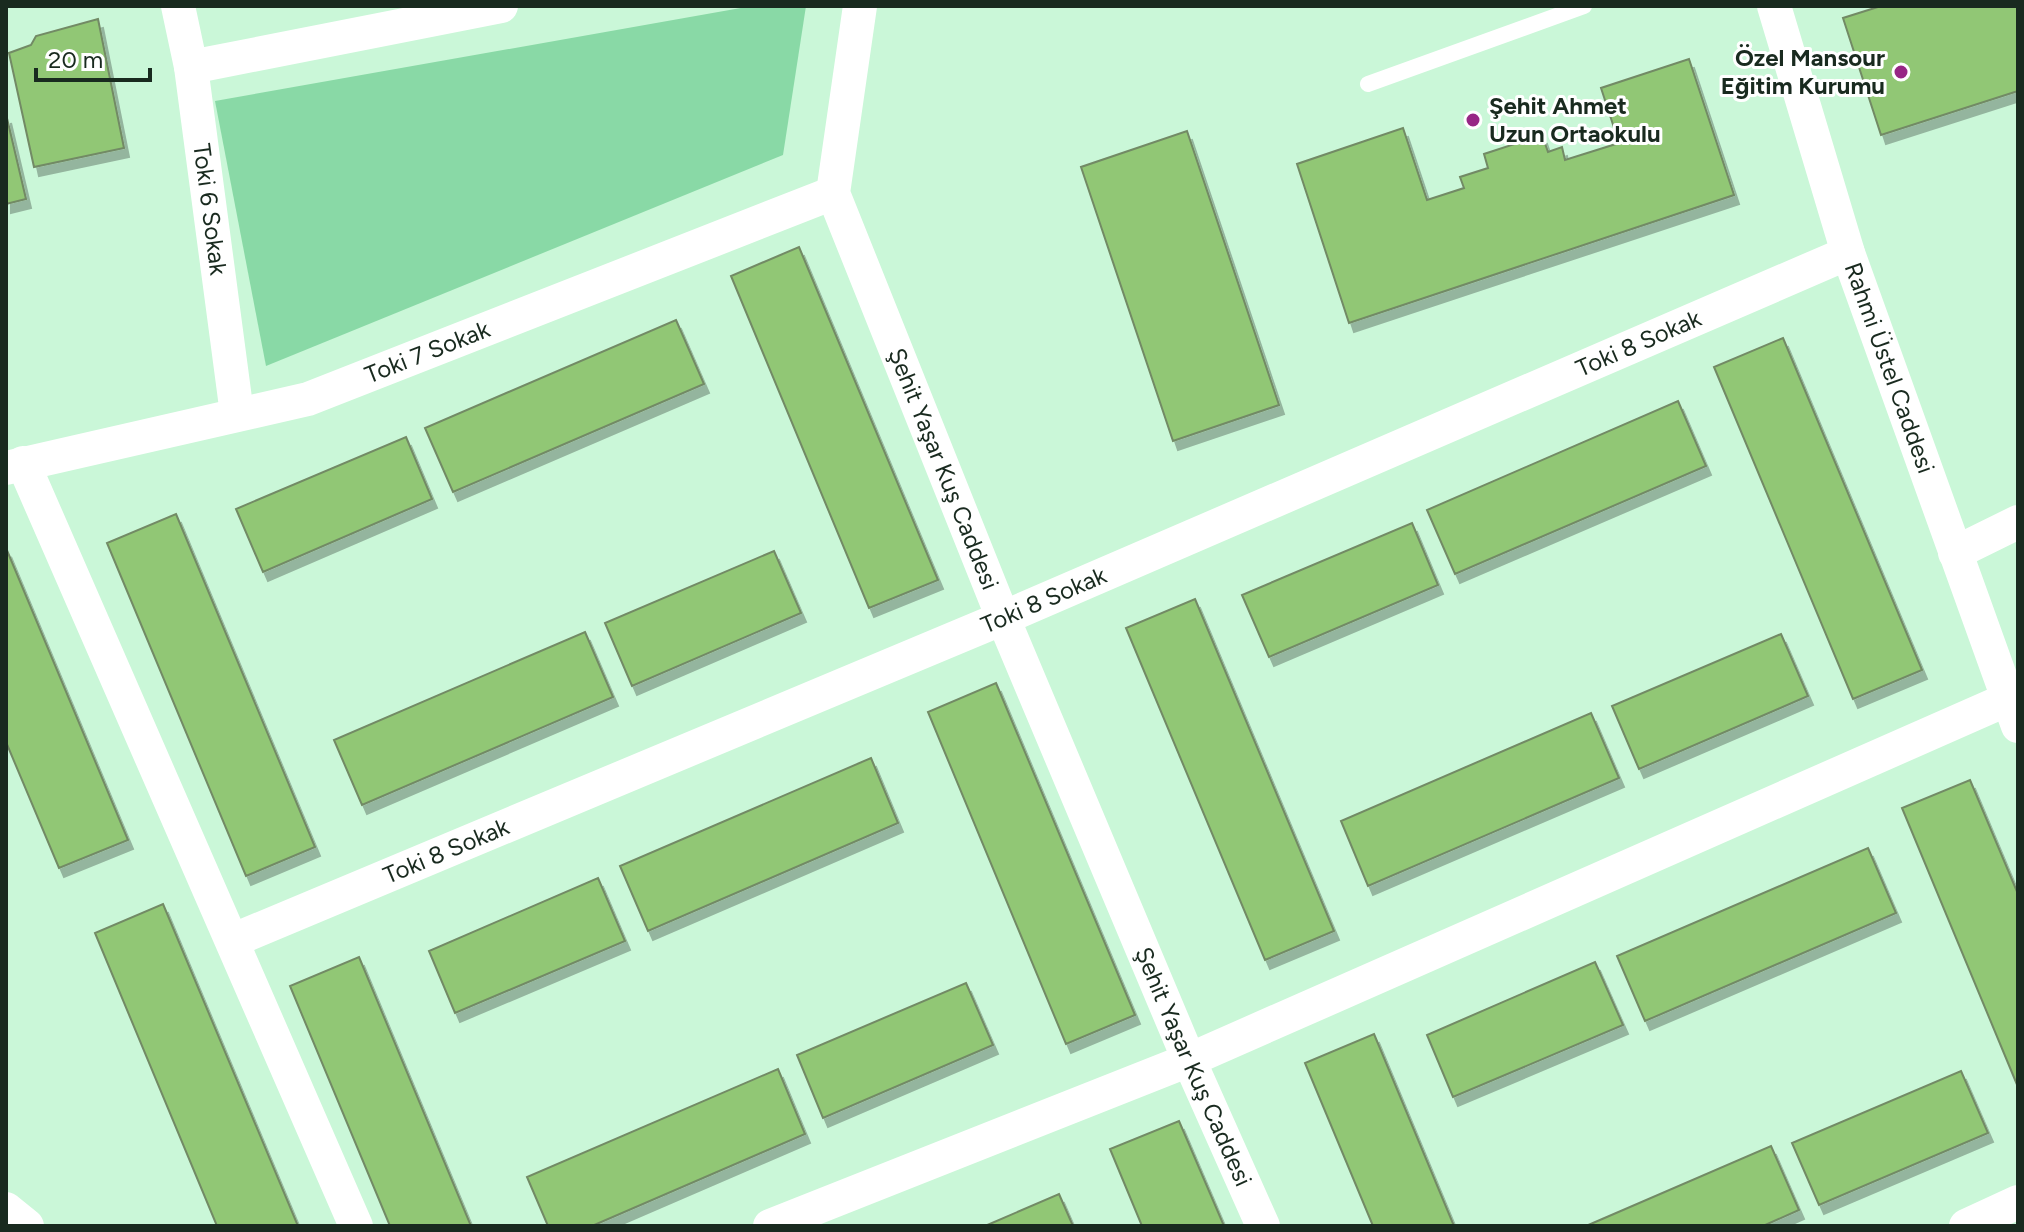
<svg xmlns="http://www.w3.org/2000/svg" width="2024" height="1232" viewBox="0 0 2024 1232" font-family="Figtree,sans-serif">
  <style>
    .green { fill: #89d9a6 }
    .building { fill: #91c774; stroke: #728a65; stroke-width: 2; filter: url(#shadow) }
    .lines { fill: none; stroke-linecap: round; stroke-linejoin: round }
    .service { stroke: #fff; stroke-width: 16 }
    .minor { stroke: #fff; stroke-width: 34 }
    .poi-dot { fill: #972685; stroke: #fff; stroke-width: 3 }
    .labels { text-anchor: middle; stroke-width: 6; stroke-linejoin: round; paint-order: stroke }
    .poi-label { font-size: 24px; font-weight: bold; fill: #192a1f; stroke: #fff; text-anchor: end }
    .street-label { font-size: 24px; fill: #192a1f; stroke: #fff }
  </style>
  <defs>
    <filter id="shadow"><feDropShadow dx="5" dy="9" stdDeviation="0" flood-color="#0004"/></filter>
  </defs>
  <rect width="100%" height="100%" fill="#caf7d8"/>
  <path class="green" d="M752,6H806L783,155L266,366L215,101Z"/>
  <path class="building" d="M1881,6H2018V91L1881,135L1843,18Z
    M98,19L124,148L34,167L9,53L31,45L36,36Z
    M1689,59L1734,195L1349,323L1297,164L1403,128L1427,200L1464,188L1460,177L1488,168L1484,154L1542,135L1548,152L1562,147L1565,160L1619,143L1601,88Z
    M6,114L26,199L6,204Z
    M1187,131L1279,405L1173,441L1081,167Z
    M799,247L938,580L869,608L731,276Z
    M676,320L704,384L453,492L425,428Z
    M1783,338L1922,670L1853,699L1714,367Z
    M1678,401L1706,466L1455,574L1427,510Z
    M406,437L432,499L263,572L236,509Z
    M176,514L315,847L246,876L107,543Z
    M1412,523L1438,585L1269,657L1242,595Z
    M6,548L128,840L59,868L6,742Z
    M774,551L801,613L632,686L605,623Z
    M1195,599L1334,931L1265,960L1126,628Z
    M585,632L613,697L362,805L334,740Z
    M1781,634L1808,696L1639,769L1612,706Z
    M996,683L1135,1015L1066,1044L928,712Z
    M1591,713L1619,778L1368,886L1341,821Z
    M871,758L898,823L648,931L620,866Z
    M1970,780L2018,894V1087L1902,808Z
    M1868,848L1896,913L1645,1021L1617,956Z
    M598,878L625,941L455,1013L429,951Z
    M163,904L298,1226H217L95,933Z
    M359,957L471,1226H390L290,986Z
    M1595,962L1623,1025L1453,1097L1427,1035Z
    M966,983L993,1045L823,1118L797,1055Z
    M1374,1034L1454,1226H1373L1305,1063Z
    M778,1069L805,1134L592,1226H548L527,1177Z
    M1961,1071L1988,1133L1819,1205L1792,1143Z
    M1179,1121L1224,1226H1142L1110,1149Z
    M1771,1146L1799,1210L1763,1226H1586Z
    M1059,1194L1073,1226H985Z"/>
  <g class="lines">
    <path class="service" d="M1368,84L1584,6"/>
    <g class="minor">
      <path id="s1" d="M178,6L191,67L237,414"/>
      <path id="s2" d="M860,6L833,193L1003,618L1189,1060L1263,1226"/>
      <path id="s3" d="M1774,6L1848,253L2018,726"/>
      <path d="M191,67L501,6"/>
      <path d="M23,463L356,1226"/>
      <path id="s4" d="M6,468L308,399L833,193"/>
      <path d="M1955,553L2018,522"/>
      <path id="s5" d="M234,940L1003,618L1848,253"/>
      <path d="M6,1209L27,1226"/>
      <path d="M770,1226L1189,1060L2008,699"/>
      <path d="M1966,1226L2018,1202"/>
    </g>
  </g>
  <g class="poi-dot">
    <circle cx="1901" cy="72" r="8"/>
    <circle cx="1473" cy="120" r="8"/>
  </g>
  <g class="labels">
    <g class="poi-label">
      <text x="1885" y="66">Özel Mansour<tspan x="1885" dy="28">Eğitim Kurumu</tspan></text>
      <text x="1489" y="114" text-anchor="start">Şehit Ahmet<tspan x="1489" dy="28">Uzun Ortaokulu</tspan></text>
    </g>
    <g class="street-label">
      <text dy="8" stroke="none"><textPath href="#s1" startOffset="206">Toki 6 Sokak</textPath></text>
      <text dy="8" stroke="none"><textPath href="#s5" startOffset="1526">Toki 8 Sokak</textPath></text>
      <text dy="8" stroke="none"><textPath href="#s4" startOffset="438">Toki 7 Sokak</textPath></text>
      <text dy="8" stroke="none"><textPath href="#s3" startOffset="380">Rahmi Üstel Caddesi</textPath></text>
      <text dy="8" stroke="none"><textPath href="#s2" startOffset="486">Şehit Yaşar Kuş Caddesi</textPath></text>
      <text dy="8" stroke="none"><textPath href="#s5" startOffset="878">Toki 8 Sokak</textPath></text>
      <text dy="8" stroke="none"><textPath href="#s5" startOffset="230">Toki 8 Sokak</textPath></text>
      <text dy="8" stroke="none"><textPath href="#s2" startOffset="1134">Şehit Yaşar Kuş Caddesi</textPath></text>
    </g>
  </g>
  <rect width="2024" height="1232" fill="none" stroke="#192a1f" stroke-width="16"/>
  <path d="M36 68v12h114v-12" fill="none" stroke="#192a1f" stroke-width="4"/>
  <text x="48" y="68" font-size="24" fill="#192a1f" stroke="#ffffff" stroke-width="6" paint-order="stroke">20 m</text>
</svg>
